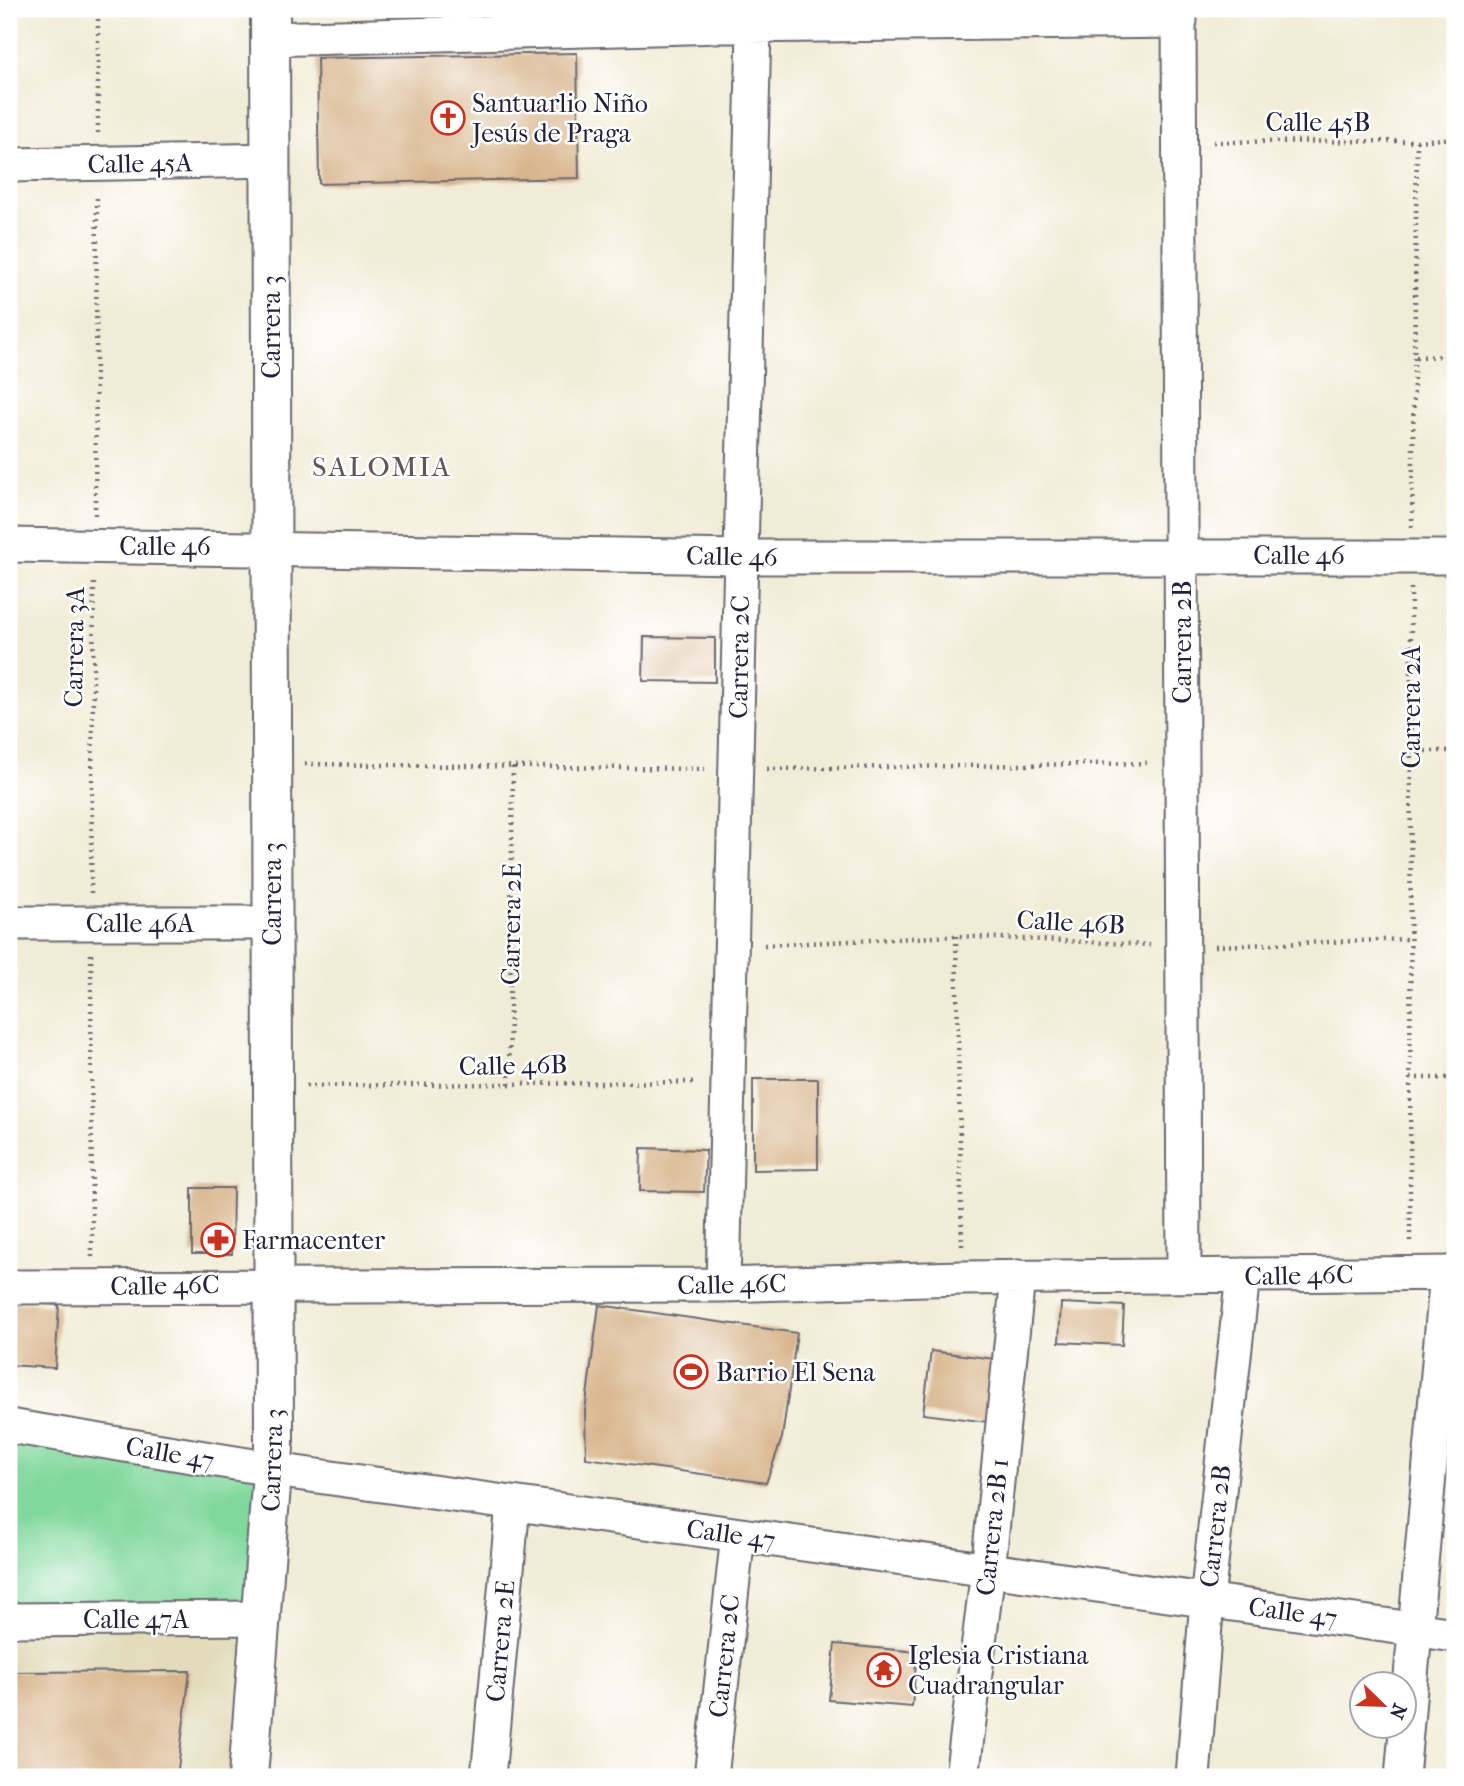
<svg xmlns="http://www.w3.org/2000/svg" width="1464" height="1786" viewBox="0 0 1464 1786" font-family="'IM FELL French Canon',serif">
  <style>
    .built { fill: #e2dcba }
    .green { fill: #81d89c; stroke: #527d6c; stroke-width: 2 }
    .building { fill: #d8b58c }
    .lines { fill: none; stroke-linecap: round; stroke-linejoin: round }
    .street-casing { stroke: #6a6971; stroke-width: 37 }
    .secondary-casing { stroke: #6a6971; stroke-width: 42 }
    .path { stroke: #6a6971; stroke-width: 4.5; stroke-dasharray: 2 5; stroke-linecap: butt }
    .street { stroke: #fff; stroke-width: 33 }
    .secondary { stroke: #fff; stroke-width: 38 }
    .labels { text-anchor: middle; stroke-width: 5; stroke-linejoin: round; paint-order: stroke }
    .poi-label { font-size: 26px; fill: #22223b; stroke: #fff; text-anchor: start }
    .street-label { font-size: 26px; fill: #22223b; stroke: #fff }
    .neighbourhood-label { font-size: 28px; letter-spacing: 2px; fill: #625557; stroke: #fff }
  </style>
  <rect width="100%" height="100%" fill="#fff"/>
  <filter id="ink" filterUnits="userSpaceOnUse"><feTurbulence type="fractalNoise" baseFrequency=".0143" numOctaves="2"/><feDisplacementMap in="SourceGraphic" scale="14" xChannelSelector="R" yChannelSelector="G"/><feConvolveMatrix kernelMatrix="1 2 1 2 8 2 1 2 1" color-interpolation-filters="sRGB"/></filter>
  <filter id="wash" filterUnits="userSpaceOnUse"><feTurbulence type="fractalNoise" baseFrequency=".00686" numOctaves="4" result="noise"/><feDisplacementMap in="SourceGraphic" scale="28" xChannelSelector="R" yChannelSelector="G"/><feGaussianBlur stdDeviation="1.57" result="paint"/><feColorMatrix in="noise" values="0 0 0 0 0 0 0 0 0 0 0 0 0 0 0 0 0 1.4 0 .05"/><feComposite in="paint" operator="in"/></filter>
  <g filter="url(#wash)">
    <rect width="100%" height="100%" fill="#f1ecd6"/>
    <path class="built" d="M263,1618L248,1777H9V1620Z"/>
    <path class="green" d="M9,1426L273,1470L263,1618L9,1620Z"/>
    <g id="blocks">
      <path class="building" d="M577,53L579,178L319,184L317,58Z
        M644,637L715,638V682L643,681Z
        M753,1079H818V1169L753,1170Z
        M641,1148L706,1150L704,1192L640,1191Z
        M192,1188H233L232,1254H192Z
        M9,1302L59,1305L55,1368L9,1365Z
        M1061,1303L1124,1306L1122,1345L1059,1342Z
        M599,1305L797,1333L782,1438L766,1483L586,1458L585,1411Z
        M931,1351L995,1359L988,1422L923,1414Z
        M835,1644L917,1652L912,1707L829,1700Z
        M190,1671L177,1777H9V1672Z"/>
    </g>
  </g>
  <g filter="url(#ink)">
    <use href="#blocks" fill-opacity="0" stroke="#6a6971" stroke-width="2"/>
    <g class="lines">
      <defs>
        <path id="street" d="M1179,9L1184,1275
          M270,39L722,26L1180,21
          M9,165L271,160
          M9,545L741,557H1455
          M9,923H272
          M723,1285L754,28
          M9,1287L723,1285L962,1278L1455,1273
          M9,1426L296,1473L1455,1635
          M9,1620L263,1618
          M488,1777L513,1504
          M711,1777L738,1535
          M962,1777L988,1570L1018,1277
          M1193,1777L1207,1600L1243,1275
          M1402,1777L1447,1273"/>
        <path id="secondary" d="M248,1777L274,1448L270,9"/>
      </defs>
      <use href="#street" class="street-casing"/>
      <use href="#secondary" class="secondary-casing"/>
      <path class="path" d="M98,133V9
        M1213,142L1417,141L1455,138
        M1416,357L1455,356
        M95,515L97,194
        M1412,527L1417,141
        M1411,751H1455
        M305,764L705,769
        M767,769L1150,763
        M91,893L94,579
        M956,936L962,1247
        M764,945L956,936L1150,945
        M1215,946L1409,939
        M91,954L92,1257
        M1410,1078H1455
        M509,1084L513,764
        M306,1086L696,1082
        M1410,1241L1411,588"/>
      <use href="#street" class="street"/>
      <use href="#secondary" class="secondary"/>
    </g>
  </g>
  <defs>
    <symbol id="church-ring" viewBox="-11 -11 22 22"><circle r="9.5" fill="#fff" stroke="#c8321e" stroke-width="1.5"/><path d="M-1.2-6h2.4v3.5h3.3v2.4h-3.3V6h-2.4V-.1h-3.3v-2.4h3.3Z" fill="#c8321e"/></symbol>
    <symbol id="pharmacy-ring" viewBox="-11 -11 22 22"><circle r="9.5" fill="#fff" stroke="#c8321e" stroke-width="1.5"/><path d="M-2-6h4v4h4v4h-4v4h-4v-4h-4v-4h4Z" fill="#c8321e"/></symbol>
    <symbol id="stadium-ring" viewBox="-11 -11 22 22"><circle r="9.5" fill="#fff" stroke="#c8321e" stroke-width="1.5"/><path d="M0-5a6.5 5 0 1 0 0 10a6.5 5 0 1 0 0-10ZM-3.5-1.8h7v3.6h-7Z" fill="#c8321e"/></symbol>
    <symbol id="temple-ring" viewBox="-11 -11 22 22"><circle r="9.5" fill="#fff" stroke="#c8321e" stroke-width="1.5"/><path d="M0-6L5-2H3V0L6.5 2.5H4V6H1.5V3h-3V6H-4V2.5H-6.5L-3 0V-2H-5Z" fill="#c8321e"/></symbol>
  </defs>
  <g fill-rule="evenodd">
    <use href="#church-ring" x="429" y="99" width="38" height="38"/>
    <use href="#pharmacy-ring" x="199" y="1221" width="38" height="38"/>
    <use href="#stadium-ring" x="672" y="1353" width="38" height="38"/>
    <use href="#temple-ring" x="865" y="1651" width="38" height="38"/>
  </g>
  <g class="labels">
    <g class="poi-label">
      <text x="472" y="112">Santuarlio Niño<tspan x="472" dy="30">Jesús de Praga</tspan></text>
      <text x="242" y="1249">Farmacenter</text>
      <text x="716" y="1381">Barrio El Sena</text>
      <text x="908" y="1664">Iglesia Cristiana<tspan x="908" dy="30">Cuadrangular</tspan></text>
    </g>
    <g class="street-label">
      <text x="1318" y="131">Calle 45B</text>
      <text transform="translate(140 163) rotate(-1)" y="9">Calle 45A</text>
      <text transform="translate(271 327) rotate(-90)" y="9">Carrera 3</text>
      <text x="165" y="555">Calle 46</text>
      <text x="1299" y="564">Calle 46</text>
      <text transform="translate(732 556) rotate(1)" y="9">Calle 46</text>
      <text transform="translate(1182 642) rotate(-90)" y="9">Carrera 2B</text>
      <text transform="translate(74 647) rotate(-89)" y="9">Carrera 3A</text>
      <text transform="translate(739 657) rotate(-89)" y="9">Carrera 2C</text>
      <text transform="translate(1411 707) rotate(-90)" y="9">Carrera 2A</text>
      <text transform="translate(272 894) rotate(-90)" y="9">Carrera 3</text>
      <text transform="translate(1071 922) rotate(3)" y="9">Calle 46B</text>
      <text x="140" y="932">Calle 46A</text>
      <text transform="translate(511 924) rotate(-89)" y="9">Carrera 2E</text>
      <text transform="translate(513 1065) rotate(-1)" y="9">Calle 46B</text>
      <text transform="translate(1299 1275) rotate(-1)" y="9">Calle 46C</text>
      <text transform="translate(732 1284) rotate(-1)" y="9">Calle 46C</text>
      <text transform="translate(165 1285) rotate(-1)" y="9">Calle 46C</text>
      <text transform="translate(170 1453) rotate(10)" y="9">Calle 47</text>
      <text transform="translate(272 1460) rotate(-88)" y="9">Carrera 3</text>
      <text transform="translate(1215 1526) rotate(-84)" y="9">Carrera 2B</text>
      <text transform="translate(992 1527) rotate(-84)" y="9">Carrera 2B 1</text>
      <text transform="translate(731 1534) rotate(8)" y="9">Calle 47</text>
      <text transform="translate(1293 1612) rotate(8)" y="9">Calle 47</text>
      <text x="136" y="1628">Calle 47A</text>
      <text transform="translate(500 1641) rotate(-85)" y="9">Carrera 2E</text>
      <text transform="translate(724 1656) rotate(-84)" y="9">Carrera 2C</text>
    </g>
    <g class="neighbourhood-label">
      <text x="382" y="476">SALOMIA</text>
    </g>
  </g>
  <rect width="1464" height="1786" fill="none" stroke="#fff" stroke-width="35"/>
  <g transform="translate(1383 1705) rotate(113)"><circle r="33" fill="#ffffff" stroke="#a7a7b1" stroke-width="2"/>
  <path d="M0-5L12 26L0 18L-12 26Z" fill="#c8321e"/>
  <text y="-10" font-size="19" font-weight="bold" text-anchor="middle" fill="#22223b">N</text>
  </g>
</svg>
